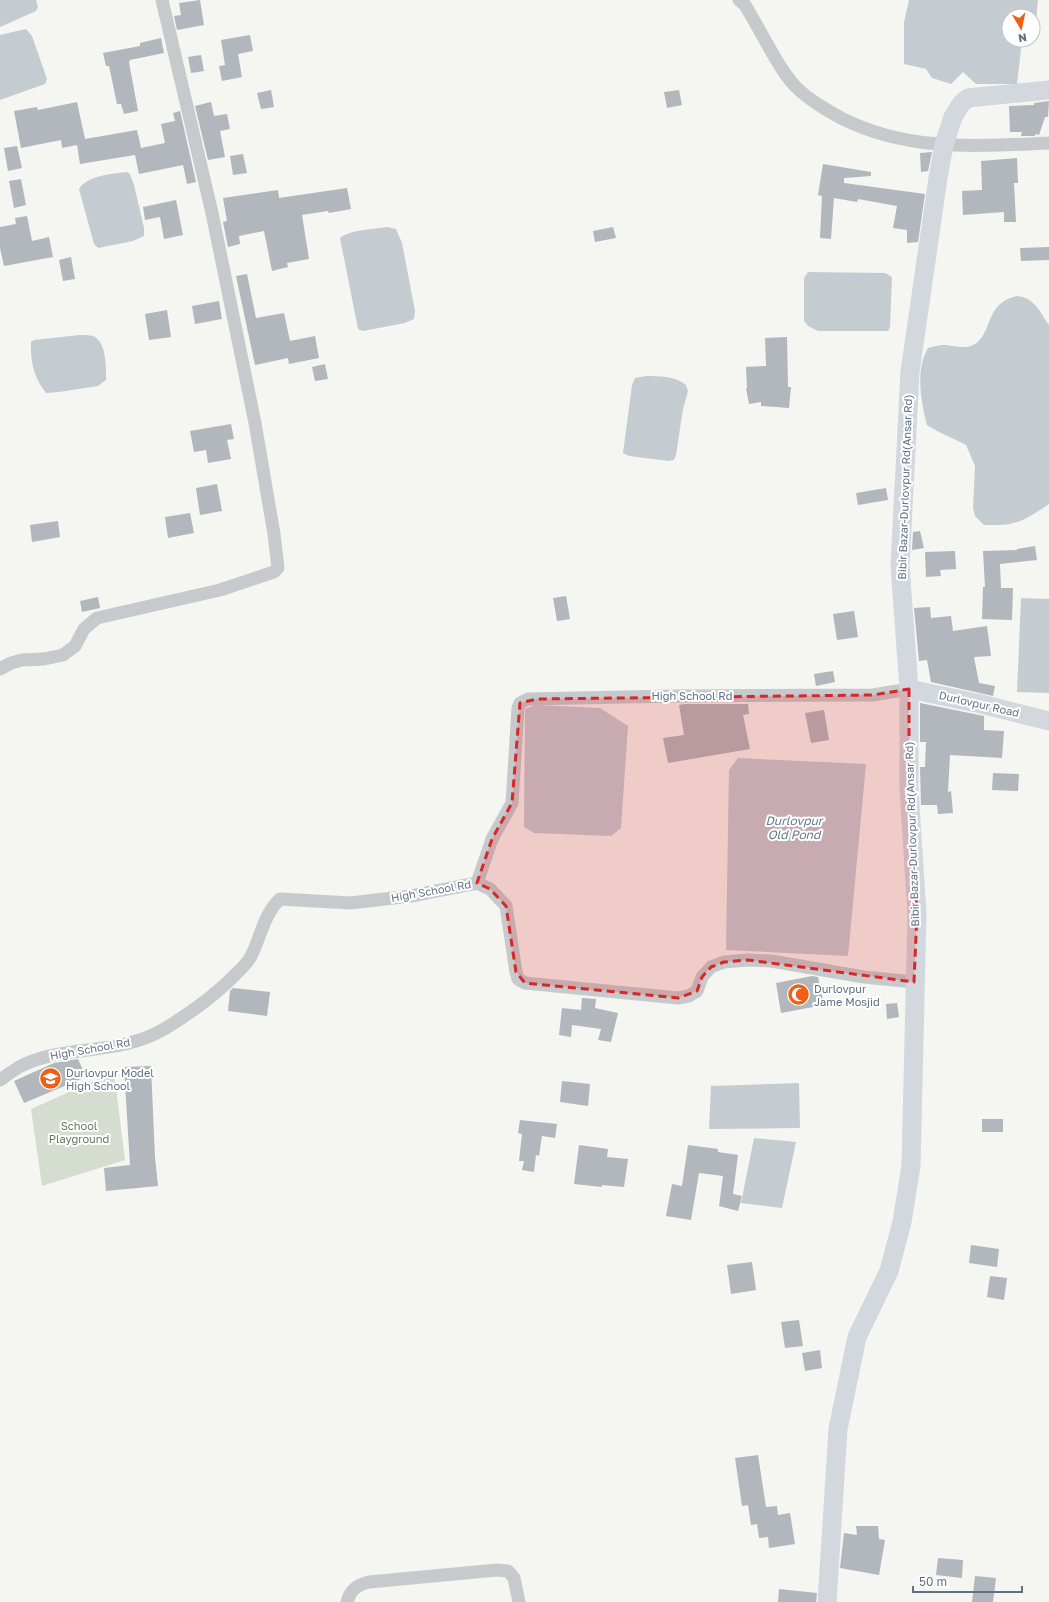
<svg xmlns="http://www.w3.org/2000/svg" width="1049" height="1602" viewBox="0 0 1049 1602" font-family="'Golos Text',sans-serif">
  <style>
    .green { fill: #d5ddd1 }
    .water { fill: #c4ccd2 }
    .building { fill: #b1b7bd }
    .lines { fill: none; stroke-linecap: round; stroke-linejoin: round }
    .street { stroke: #c7cacd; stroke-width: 13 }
    .secondary { stroke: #d2d8dd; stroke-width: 19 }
    .marked { fill: #d62828; fill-opacity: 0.2; stroke: #d62828; stroke-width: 3; stroke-dasharray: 8 5; stroke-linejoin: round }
    .labels { text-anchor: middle; stroke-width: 4; stroke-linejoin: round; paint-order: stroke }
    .street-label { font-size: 11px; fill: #617185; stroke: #fff }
    .poi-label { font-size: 11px; fill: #617185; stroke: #fff; text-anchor: start }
    .park-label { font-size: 11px; fill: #637b61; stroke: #fff }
    .water-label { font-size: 12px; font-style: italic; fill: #627a89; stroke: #fff }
  </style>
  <rect width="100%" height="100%" fill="#f5f5f1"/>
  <path class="green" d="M114,1072L125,1160L42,1186L31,1109Z"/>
  <path class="water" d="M0,0H36L38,7L36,11L0,27Z
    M909,0H1038L1035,31L1033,32V16H1009V40H1022L1017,84H976L963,72L951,84L932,78L926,69L904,64V22Z
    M26,29L32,36L47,79L45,84L0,100V35Z
    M127,172L130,174L134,185L144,228V236L133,241L98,248L94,244L79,189C88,175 112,174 127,172Z
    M387,227L396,229L402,243L415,311L414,319L405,323L363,331L358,329L340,238C348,230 376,229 387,227Z
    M808,272L885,273L892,277L890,327L888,331H818L808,326L804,321V278Z
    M1017,296C1035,298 1040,312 1049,325V504C1024,521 1016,526 984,525L975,516L973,508L975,466L966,445C953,438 939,433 927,425C921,402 915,370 928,348C933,347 938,345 943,345C951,345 964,349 971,346C995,336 982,304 1017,296Z
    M80,335C83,335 89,335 93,336C107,342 106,368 106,380L98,386L59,392L46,393C34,378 30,361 31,342L34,340Z
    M646,376C659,376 676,376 686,385L688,391L683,409L676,455L674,460L669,461L629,456L623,453L632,385L635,378Z
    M1021,598L1049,599V693L1017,692Z
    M535,705L600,708L628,726L621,828L611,836L534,833L524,827L525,709Z
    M738,758L866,764L848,956L726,950L729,770Z
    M799,1083L800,1128L709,1129L711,1086Z
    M754,1138L796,1142L782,1208L741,1203Z"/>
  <path class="building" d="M200,0L204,25L177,30L174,16L181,15L179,3Z
    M250,35L253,51L238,54L242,77L222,81L219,66L225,65L221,40Z
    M161,38L164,53L130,60L129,62L138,111L124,114L121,104H117L109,66H106L103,53L140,46V43Z
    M201,55L204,71L191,73L188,57Z
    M271,90L274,107L261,109L257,93Z
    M679,90L682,105L667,108L664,92Z
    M1049,101L1048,117H1045L1039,135L1035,134V136H1021L1022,132H1010L1009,106L1034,105V103Z
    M77,102L85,139L137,130L141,148L165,143L161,124L175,121L173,113L180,111L196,182L187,184L183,165L139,174L135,155L80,164L77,145L62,148L61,140L21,148L14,111L37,107L38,110Z
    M211,102L214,116L227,114L230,129L220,131L225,157L208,160L195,106Z
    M17,146L22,168L8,171L4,148Z
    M932,152L928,171L921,172L920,153Z
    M243,154L247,173L233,175L230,156Z
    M1017,158L1018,183H1014L1016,222H1004V212L963,215L962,191L982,190L981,161Z
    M823,164L871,172V176L844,178V183L925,194L918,242L907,243V230L893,228L897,206L858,199L857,202L834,198L831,239L820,238L822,196L818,195Z
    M21,179L26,205L14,208L9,181Z
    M347,188L351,209L329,213L328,211L302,215L309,259L287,263L288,267L272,271L264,231L239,236L240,244L228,247L223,222L227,221L223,198L278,190L279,198Z
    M176,200L183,235L164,239L160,217L145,220L143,207Z
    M27,216L32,241L49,237L53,257L4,266L0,248V227L16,224L15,218Z
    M613,227L616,238L595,242L593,231Z
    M1049,247V260L1021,261L1020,248Z
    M71,257L75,279L63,281L59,260Z
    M247,274L256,318L284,313L290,341L315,336L319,358L289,364L288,358L255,365L236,276Z
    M219,301L222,319L195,324L192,306Z
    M167,310L171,337L149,340L145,314Z
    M787,337L788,387H791L789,408L761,406V402L749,404L746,388H747L746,367L766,366L765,338Z
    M325,364L328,379L315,381L312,367Z
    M231,424L234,439L227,440L231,459L208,463L206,450L194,452L190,431Z
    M217,484L222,511L200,515L196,488Z
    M886,488L888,500L858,505L856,493Z
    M190,513L194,533L168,538L165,517Z
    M58,521L60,537L32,542L30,525Z
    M920,531L924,548L912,550L913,532Z
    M1035,546L1037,560L1000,564L1001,588H1013L1012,620L982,619L983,587H985L983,551L1017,550V549Z
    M955,551L956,569L940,570L941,576L926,577L925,552Z
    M566,596L570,619L557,621L553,598Z
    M98,597L100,608L82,612L80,601Z
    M930,607L931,618L951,616L953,631L987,626L991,656L974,657L979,683L995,686L993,696L931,682L927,660L919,661L914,608Z
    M854,611L858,637L837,640L833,614Z
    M833,671L835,682L816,686L814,674Z
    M920,703L984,716V730L1004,731L1002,758L950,755L948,792L951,791L953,813L938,814L937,805H921L920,767H925L926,742H920Z
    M685,704H748L749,714L743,715L750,749L668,763L663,738L684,735L679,705Z
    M824,710L829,740L811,743L805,713Z
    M993,773L1019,774L1018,791L992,790Z
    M812,976L818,977L824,1005L781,1013L776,983Z
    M233,988L270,992L267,1016L228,1011L230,991Z
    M582,998L596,999L595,1008L618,1013L611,1042L598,1040L601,1029L572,1025L571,1037L559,1035L562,1008L581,1010Z
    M897,1003L899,1017L887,1019L886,1004Z
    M78,1059L86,1077L24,1103L14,1081L54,1063Z
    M151,1066L155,1158L158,1186L106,1191L104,1168L130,1165L124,1067Z
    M562,1081L590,1084L588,1106L560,1102Z
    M982,1119H1003V1132H982Z
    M520,1120L557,1124L555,1138L542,1136L539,1156L536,1155L534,1172L522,1170L524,1161H519L522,1134L518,1133Z
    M579,1145L608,1149L607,1157L628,1159L624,1187L602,1185V1187L574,1184Z
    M688,1145L718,1149V1152L738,1155L733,1194L742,1196L738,1211L719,1206L723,1176L699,1173L691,1220L666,1216L672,1184L682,1186Z
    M971,1245L999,1249L997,1267L969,1263Z
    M752,1262L756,1290L731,1294L727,1265Z
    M990,1276L1007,1278L1004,1300L987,1297Z
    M799,1320L803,1346L785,1348L781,1322Z
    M820,1350L822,1368L805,1371L802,1353Z
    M758,1455L766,1507L777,1506L778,1515L790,1513L795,1544L769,1548L768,1537L759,1538L757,1524L751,1525L748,1505L742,1506L735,1458Z
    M856,1526H878L879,1539L885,1540L879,1575L840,1568L844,1533L857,1535Z
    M938,1558L963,1560L962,1578L936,1575Z
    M975,1576L996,1578L993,1602H972Z
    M779,1589L817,1593L816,1602H778Z"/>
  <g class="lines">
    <path class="street" d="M739,0L745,5C752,17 759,29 766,42C775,57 783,74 796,87C809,100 825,109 841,118C908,152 977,146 1049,143
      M0,669L11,663L22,660L44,659L63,655L75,646L84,629L97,618L220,590L274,572L278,568L274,534L255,423L212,213L162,0
      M477,883L490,889L506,906L516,972L518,979L525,983L678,998L689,996L697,991L702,977L711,967L724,962L748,960L771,961L864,977L914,982
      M0,1080C7,1075 15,1069 23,1065C68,1044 120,1056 166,1028C192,1012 217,994 238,972C242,968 247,963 250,958C261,938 263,915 280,899L350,903L411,896L477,883L492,839L512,803L518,708L520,703L528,699L674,696L873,695L909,689
      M347,1602C350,1590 357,1585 369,1582L497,1570L508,1571L514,1578L519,1602"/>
    <path class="secondary" d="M909,689L981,704L1049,721
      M827,1602L838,1429L857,1337L889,1271L902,1222L911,1166L917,914L909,789V689L900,566L910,372L938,178L944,145L953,117L961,104L968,98L1049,90"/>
  </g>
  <path class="marked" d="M909,689V789L917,914L914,982L748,960L724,962L711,967L702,977L697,991L678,998L525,983L516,972L506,906L490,889L477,883L492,839L512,803L520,703L537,699L873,695Z"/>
  <defs>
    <symbol id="mosque-disc" viewBox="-11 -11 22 22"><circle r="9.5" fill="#f15f14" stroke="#fff"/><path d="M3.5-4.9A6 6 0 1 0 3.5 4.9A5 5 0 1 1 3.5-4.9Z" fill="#fff"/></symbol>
    <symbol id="school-disc" viewBox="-11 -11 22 22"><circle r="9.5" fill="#f15f14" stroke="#fff"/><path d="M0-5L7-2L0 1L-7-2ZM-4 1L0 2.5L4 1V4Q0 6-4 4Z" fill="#fff"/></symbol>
  </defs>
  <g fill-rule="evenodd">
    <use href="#mosque-disc" x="786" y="982" width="25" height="25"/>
    <use href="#school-disc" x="38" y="1066" width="25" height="25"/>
  </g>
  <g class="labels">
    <g class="street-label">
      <text transform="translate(905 487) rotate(-88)" y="4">Bibir Bazar-Durlovpur Rd(Ansar Rd)</text>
      <text x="692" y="700">High School Rd</text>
      <text transform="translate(979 704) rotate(13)" y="4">Durlovpur Road</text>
      <text transform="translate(912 834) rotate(-92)" y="4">Bibir Bazar-Durlovpur Rd(Ansar Rd)</text>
      <text transform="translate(431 891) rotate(-10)" y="4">High School Rd</text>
      <text transform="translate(90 1049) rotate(-10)" y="4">High School Rd</text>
    </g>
    <g class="poi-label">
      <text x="814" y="993">Durlovpur<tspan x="814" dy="13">Jame Mosjid</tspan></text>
      <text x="66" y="1077">Durlovpur Model<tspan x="66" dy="13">High School</tspan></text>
    </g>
    <g class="park-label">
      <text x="79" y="1130">School<tspan x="79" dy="13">Playground</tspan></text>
    </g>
    <g class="water-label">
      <text x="794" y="825">Durlovpur<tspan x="794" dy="14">Old Pond</tspan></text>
    </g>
  </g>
  <g transform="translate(1021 28) rotate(171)"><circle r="19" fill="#ffffff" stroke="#c0c6ce"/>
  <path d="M0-3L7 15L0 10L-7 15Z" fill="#f15f14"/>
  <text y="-6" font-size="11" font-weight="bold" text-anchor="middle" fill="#617185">N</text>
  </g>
  <path d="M913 1586v6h109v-6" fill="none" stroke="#617185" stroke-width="2"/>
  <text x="919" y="1586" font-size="12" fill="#617185" stroke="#ffffff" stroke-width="3" paint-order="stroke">50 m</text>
</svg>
